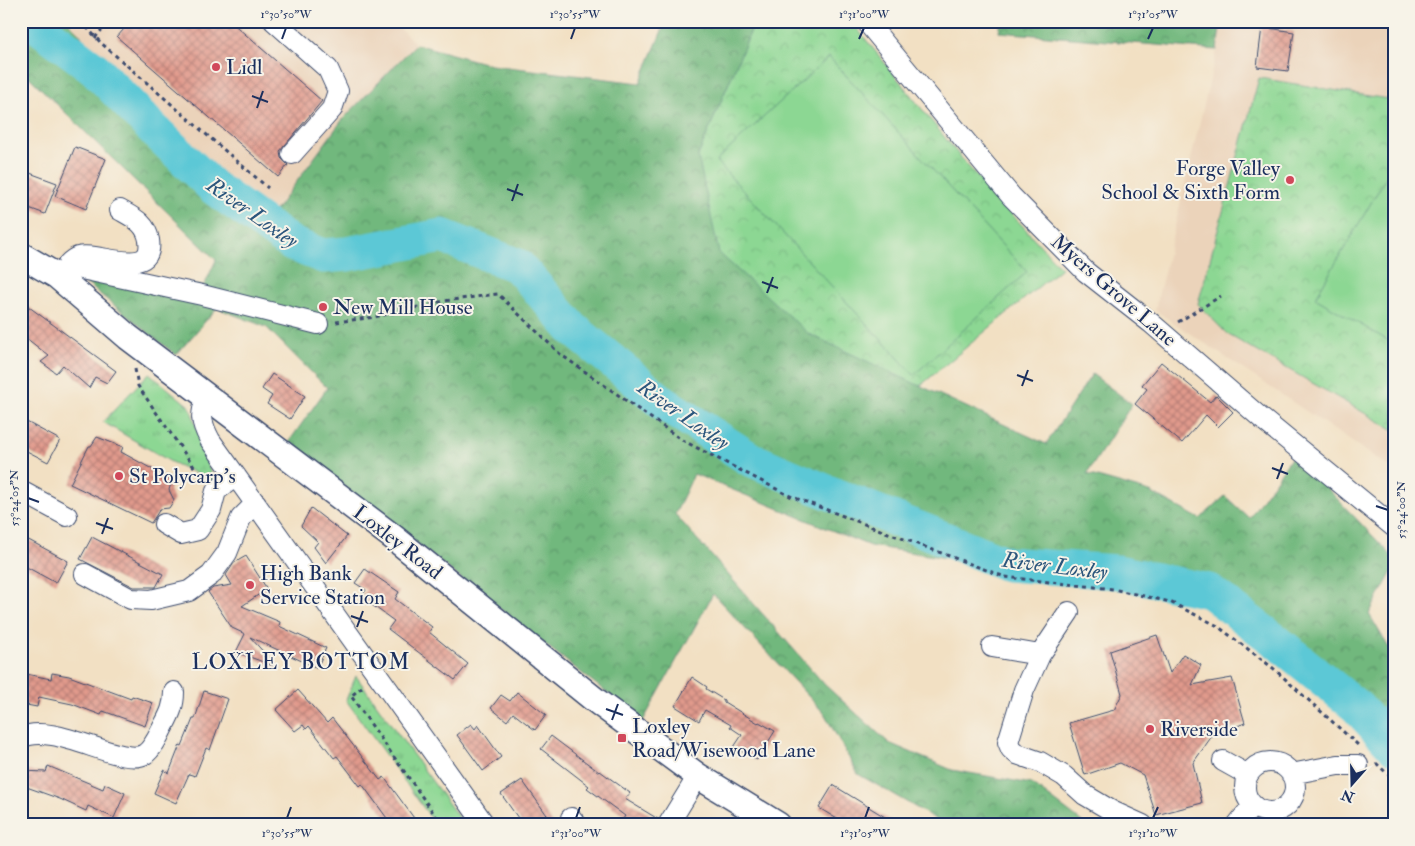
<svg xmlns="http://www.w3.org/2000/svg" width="1415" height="846" viewBox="0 0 1415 846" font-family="'IM FELL Double Pica',serif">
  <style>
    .built { fill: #ebd3ba }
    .grass { fill: url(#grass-tufts); stroke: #548378 }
    .forest { fill: url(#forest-crowns); stroke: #46746e }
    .park { fill: url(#park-crowns); stroke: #548378 }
    .garden { fill: #8cd793; stroke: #548378 }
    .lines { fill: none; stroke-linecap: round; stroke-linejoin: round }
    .river { stroke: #5cc8d6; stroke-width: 35 }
    .building { fill: url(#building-cross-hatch) }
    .minor-casing { stroke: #3b4a6d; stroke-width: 22 }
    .major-casing { stroke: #3b4a6d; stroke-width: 28 }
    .path { stroke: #3b4a6d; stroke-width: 3; stroke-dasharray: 4 4; stroke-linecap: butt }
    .minor { stroke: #fff; stroke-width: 20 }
    .major { stroke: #fff; stroke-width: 25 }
    .ticks { fill: none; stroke: #1b2f5e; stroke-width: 2 }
    .poi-dot { fill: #d1495b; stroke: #f7f3e8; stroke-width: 2 }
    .labels { text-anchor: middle; stroke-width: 4; stroke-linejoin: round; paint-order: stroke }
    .poi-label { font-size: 21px; fill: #1b2f5e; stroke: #f7f3e8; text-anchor: start }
    .street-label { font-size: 21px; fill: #1b2f5e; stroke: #f7f3e8 }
    .water-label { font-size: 22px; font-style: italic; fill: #2b557c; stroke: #f7f3e8 }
    .neighbourhood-label { font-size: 22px; letter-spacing: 1px; fill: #1b2f5e; stroke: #f7f3e8 }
    .neatline { fill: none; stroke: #1b2f5e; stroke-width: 2 }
    .ticks-label { font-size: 12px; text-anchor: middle; fill: #1b2f5e }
  </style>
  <defs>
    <pattern id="grass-tufts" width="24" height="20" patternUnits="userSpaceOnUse" patternTransform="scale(1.25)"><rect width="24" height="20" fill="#8cd793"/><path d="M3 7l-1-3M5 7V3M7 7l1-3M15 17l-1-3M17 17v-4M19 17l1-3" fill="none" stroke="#78b981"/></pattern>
    <pattern id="forest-crowns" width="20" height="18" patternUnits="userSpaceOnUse" patternTransform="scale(1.25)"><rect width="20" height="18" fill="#71b87d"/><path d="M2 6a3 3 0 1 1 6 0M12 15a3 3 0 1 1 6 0" fill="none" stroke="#5c966a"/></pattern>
    <pattern id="park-crowns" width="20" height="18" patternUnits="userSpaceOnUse" patternTransform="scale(1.25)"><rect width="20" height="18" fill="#8cd793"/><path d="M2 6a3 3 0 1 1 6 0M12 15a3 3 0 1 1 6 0" fill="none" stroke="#78b981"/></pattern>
    <pattern id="building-cross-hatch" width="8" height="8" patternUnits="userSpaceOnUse" patternTransform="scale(1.25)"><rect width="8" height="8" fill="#e19a8c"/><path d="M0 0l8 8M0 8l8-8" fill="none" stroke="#b67e76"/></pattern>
  </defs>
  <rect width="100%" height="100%" fill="#f7f3e8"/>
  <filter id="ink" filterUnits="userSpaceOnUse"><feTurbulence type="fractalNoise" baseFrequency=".02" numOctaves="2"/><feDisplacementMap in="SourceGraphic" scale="10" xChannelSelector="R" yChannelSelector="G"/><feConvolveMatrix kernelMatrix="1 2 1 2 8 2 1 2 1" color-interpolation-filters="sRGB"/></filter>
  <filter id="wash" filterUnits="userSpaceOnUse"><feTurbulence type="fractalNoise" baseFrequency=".0096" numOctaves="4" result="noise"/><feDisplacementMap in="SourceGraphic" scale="20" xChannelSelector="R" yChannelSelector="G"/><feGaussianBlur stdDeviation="1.12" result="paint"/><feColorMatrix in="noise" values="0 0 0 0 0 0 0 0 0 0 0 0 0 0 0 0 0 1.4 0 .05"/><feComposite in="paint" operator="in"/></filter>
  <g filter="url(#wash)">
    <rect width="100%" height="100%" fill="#f2e0c3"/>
    <path class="built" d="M69,21H392L416,44L343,119L272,215L103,70L79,33Z
      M1221,21H1394V470L1155,310L1217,50Z"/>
    <path class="grass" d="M149,373L190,407L213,481L171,462L103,422Z
      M356,676L464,825H436L346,700Z"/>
    <path class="forest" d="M26,21H67L79,33L103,70L272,215L343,119L416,44L491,65L640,83L666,21H755L698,156L809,334L1046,444L1092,374L1132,404L1087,474L1150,492L1200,519L1225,496L1249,518L1294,454L1394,558V568L1369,614L1389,648L1394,649V751L1349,700L1292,651L1130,571L1061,563L998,566L870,546L694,474L675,514L825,685L889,743L952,770L1032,784L1086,825H946L858,774L824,713L713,594L643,721L288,443L327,388L266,327L217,308L176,355L80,278L204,286L216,260L21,69V25Z
      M1001,21H1221L1217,50L999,32Z"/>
    <path class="park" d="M755,21H851L967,165L1061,268L920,386L809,334L719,253L698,156Z
      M1259,78L1394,100V430L1227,334L1198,304Z"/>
    <path class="garden" d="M829,57L1027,272L914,375L716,161Z
      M1394,164V344L1315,298Z"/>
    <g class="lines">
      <path class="river" d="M31,21L95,69L146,122L213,187L292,244L323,256L347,254L442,236L518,266L573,329L665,404L750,459L825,491L1007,564L1117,572L1209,591L1277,642L1357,707L1394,747"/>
    </g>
    <g id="blocks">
      <path class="building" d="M131,21H230L322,101L280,151L281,158L288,165L278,177L117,37Z
        M1262,27L1294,32L1288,71L1257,67Z
        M75,147L106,159L86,209L55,196Z
        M27,172L57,183L45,214L21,205V188Z
        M21,301L116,371L107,383L95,377L89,388L63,365L56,373L41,362L49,356L21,334Z
        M1161,362L1210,402L1216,395L1233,412L1218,427L1206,415L1182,443L1135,404L1147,389L1142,385Z
        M272,374L305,396L290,419L267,404L272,396L262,389Z
        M21,419L60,440L48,462L21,448Z
        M97,437L123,447L121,452L172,480L169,490L174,500L169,508L160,509L151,523L70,484L89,446H91Z
        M311,508L347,536L326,563L314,547L318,542L301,526Z
        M21,536L68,561L56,583L21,564Z
        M92,537L163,574L156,587H134L80,559Z
        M246,556L267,589L242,606L280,622L279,626L326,648L317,668L250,637L277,667L236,652L245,634L232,628L208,592L213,588L232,585L226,575L234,563Z
        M365,569L399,592L395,599L432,627L429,632L468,664L455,680L388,629L394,621L361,597L366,590L355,583Z
        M1157,635L1170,673L1183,654L1201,665L1192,685L1232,678L1245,723L1212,736L1193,763L1202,803L1156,815L1143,775L1120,763L1085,775L1069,723L1114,710L1122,694L1110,651Z
        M21,673L51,679L52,673L69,676L131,699L132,696L153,703L145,726L103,711L101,715L72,704L39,697L37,707L21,704Z
        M692,677L707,687L706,689L724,700V702L758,723L759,722L775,731L757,760L734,747L742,735L730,727L731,725L705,710L699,721L675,706Z
        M298,690L327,723L332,718L380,780L384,777L419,825H392L362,784L360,786L337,756L334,758L309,726L306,729L303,725L295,731L276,710Z
        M204,691L228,699L210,750L206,748L195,776L189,774L176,803L154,793L164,770L169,773L180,745L182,746L193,719H195Z
        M517,692L546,715L535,730L513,713L507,721L491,708L501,695L510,701Z
        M471,724L475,729L478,725L501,757L483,771L457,735Z
        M551,736L599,772L600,771L630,793L625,799L658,819L656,825H619L625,816L587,788L589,786L541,749Z
        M48,766L103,789L105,784L125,793L114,818L88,806L86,811L60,799L21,785V771L46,772Z
        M522,780L554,825H523L501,794Z
        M833,785L898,825H847L819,808Z"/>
    </g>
  </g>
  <g filter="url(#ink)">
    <use href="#blocks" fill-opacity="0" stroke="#3b4a6d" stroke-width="1"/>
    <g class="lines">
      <defs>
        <path id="minor" d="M274,21L328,69L338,91L332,109L292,154
          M866,21L1011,196L1086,272L1151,323L1261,418L1394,527
          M68,264C71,261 75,258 78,257C97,251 155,280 149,240C146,223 134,218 120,210
          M57,276L77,268L202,295L318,324
          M207,395C200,415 200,421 210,440L485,825
          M21,491L67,516
          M164,524L181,534L198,530L211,510L216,491L236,476
          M85,574L131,599L151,600L189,591L211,575L227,553L241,518L256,503
          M1069,612L1040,655L1024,690L1008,742L1011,749L1017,754L1040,762L1064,776L1085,795L1112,811L1143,825
          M992,647L1040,655
          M21,738C53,720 122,768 145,754C152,749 157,739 161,731C168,717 174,709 174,692
          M1223,761L1248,775
          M1245 787a25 25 0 1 1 50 0a25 25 0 1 1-50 0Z
          M1291,774L1338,765H1358
          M571,818L577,825
          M668,825L698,776
          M1237,825L1253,805"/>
        <path id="major" d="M21,255L57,276L128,337L393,537L595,700L698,776L778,825"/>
      </defs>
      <use href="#minor" class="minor-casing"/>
      <use href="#major" class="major-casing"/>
      <path class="path" d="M81,21L101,43L268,188
        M120,21L123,23L124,21
        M95,38L109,21
        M336,322L375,317L444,301L498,294L560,354L682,440L790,496L1005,577L1113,589L1170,602L1216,625L1273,668L1358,745
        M1178,322L1221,296
        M135,369L138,386L203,480
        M362,687L351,696L442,825
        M1376,763L1394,780"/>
      <use href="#minor" class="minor"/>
      <use href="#major" class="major"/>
    </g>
  </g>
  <path class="ticks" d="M282,39L286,28M571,39L575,28M859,39L864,28M1148,39L1153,28M252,96L268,102M257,108L263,91M507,189L523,195M512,201L518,184M762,282L778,288M767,293L773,277M1017,375L1033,381M1022,386L1028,370M1272,468L1288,474M1277,479L1283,463M28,498L39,502M1376,506L1388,510M96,523L113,529M102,534L108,518M351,616L368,622M357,627L363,611M606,709L623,715M612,720L618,704M287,818L291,807M576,818L580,807M865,818L869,807M1153,818L1158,807"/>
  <g class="poi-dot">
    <circle cx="216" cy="67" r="5"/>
    <circle cx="1290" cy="180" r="5"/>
    <circle cx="323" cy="307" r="5"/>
    <circle cx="119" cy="476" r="5"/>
    <circle cx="250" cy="585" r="5"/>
    <circle cx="1150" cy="729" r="5"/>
    <rect x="617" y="733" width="10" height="10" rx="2.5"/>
  </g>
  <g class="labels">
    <g class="poi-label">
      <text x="226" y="74">Lidl</text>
      <text x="1280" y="175" text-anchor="end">Forge Valley<tspan x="1280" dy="24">School &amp; Sixth Form</tspan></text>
      <text x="333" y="314">New Mill House</text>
      <text x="129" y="483">St Polycarp's</text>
      <text x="260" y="580">High Bank<tspan x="260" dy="24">Service Station</tspan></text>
      <text x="632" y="733">Loxley<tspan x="632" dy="24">Road/Wisewood Lane</tspan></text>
      <text x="1160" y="736">Riverside</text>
    </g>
    <g class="street-label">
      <text transform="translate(1114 290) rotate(41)" y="7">Myers Grove Lane</text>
      <text transform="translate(398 542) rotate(38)" y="7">Loxley Road</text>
    </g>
    <g class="water-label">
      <text transform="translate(253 212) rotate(35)" y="8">River Loxley</text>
      <text transform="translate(684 414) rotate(35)" y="8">River Loxley</text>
      <text transform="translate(1055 565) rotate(7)" y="8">River Loxley</text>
    </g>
    <g class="neighbourhood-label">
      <text x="301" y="669">LOXLEY BOTTOM</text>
    </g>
  </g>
  <rect width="1415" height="846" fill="none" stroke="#f7f3e8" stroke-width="55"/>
  <g transform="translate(1352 784) rotate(200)" stroke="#f7f3e8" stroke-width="4" paint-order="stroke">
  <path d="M0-4L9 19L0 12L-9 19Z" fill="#1b2f5e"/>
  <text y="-8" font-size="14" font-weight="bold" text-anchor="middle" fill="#1b2f5e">N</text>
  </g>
  <rect x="28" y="28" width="1360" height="790" class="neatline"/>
  <g class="ticks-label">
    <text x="286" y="18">1°30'50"W</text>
    <text x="575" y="18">1°30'55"W</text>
    <text x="864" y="18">1°31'00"W</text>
    <text x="1153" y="18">1°31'05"W</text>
    <text transform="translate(14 498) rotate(-90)" y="4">53°24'05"N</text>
    <text transform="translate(1401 510) rotate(-90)" y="4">53°24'00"N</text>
    <text x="287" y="837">1°30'55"W</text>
    <text x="576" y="837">1°31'00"W</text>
    <text x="865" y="837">1°31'05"W</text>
    <text x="1153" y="837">1°31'10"W</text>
  </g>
</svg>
